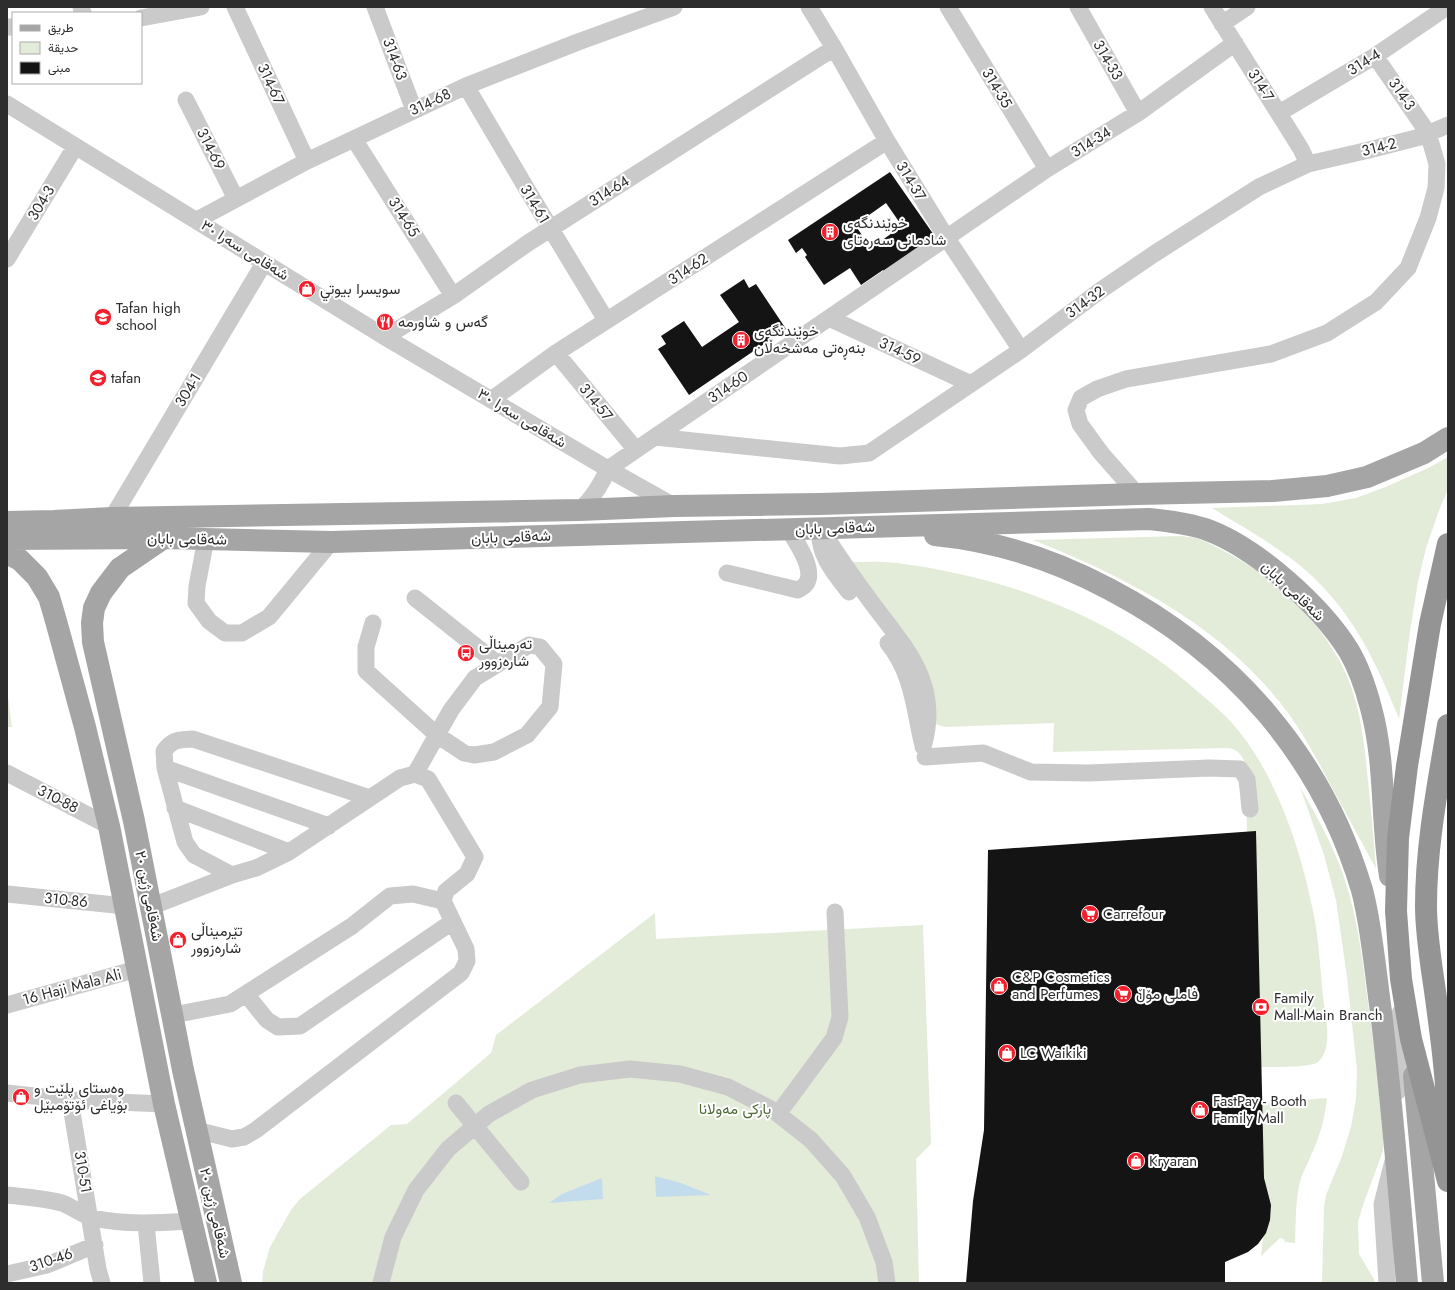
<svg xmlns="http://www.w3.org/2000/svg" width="1455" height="1290" viewBox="0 0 1455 1290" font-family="Jost,Vazirmatn,sans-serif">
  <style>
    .green { fill: #e3ecd9 }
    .water { fill: #c3dced }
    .building { fill: #141414; fill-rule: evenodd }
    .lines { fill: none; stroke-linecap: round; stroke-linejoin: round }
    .minor { stroke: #cacaca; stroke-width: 17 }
    .major { stroke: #a5a5a5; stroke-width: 22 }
    .highway { stroke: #949494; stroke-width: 22 }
    .labels { text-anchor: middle; stroke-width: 4; stroke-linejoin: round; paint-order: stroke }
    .street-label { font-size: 15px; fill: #2d2d2d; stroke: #fff }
    .poi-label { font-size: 15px; fill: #2d2d2d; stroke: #fff; text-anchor: start }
    .park-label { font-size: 15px; fill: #4f6b37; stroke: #fff }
  </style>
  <rect width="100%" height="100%" fill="#fff"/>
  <path class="green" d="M1448,457V489L1438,513L1426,548L1418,582L1410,631L1399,719C1372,650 1342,592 1279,550C1258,535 1234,522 1212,508L1322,504L1356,498L1388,486L1430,467Z
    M1180,536C1187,537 1195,537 1201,540C1208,542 1214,546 1220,549C1275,576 1332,630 1352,689C1362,718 1365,751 1368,781C1371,810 1374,839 1376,869C1361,841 1346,813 1331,786C1318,761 1305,736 1288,713C1226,628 1128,578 1033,540Z
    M846,562C863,562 880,561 897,563C1007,577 1114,617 1197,691C1209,701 1222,712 1232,723C1276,773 1300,847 1313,911C1319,939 1320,968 1323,996C1325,1015 1334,1048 1318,1062C1311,1068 1266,1067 1254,1067L1245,763C1242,755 1236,748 1227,748L1053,752L1054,723L945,727L935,724Z
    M7,690L12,727H7Z
    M1300,787C1315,813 1329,838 1340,866C1355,905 1361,947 1366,988C1373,1038 1379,1088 1384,1139L1383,1151L1363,1205L1358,1222L1359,1254L1374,1279V1283H1322L1324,1207L1326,1195L1342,1156L1351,1127L1356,1099L1357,1070L1347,977L1336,900L1324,855Z
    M655,913L656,939L923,925L931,1144L916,1159L919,1283H262L263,1271L270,1247L291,1210L300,1199L391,1125L407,1124L491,1053L496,1035Z
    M1327,1098C1325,1118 1320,1137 1311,1155C1308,1163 1304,1170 1301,1178C1295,1198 1296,1222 1295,1243L1285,1242L1284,1239L1280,1238L1261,1256L1267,1204L1254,1104Z"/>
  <path class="water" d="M655,1176L681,1183L711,1195L656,1197Z
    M602,1178L603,1199L549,1203L562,1194Z"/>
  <path class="building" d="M890,172L936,238L885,273L883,270L861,285L850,268L824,285L805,257L807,255L802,248L796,253L788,240ZM886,203L902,226L871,248L855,225Z
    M744,279L749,288L756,284L786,329L689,395L658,349L666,344L661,336L684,321L702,347L739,322L720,295Z
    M1256,831L1264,1178L1271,1205L1270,1220L1266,1233L1258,1244L1248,1252L1225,1262V1283H966L973,1201L984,1130L988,850Z"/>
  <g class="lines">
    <path class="minor" d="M81,7L83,13
      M235,7L307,161
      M375,7L414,110
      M809,7L834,48L887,141L946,237L1021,350
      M948,7L1047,169
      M1078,7L1138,113
      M1212,7L1301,149L1308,164
      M141,18L201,7
      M1222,24L1247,7
      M7,27H13
      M466,86L528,191L606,320
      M186,100L236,199
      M7,104L385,337L608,469L674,506
      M1279,113L1375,56L1447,7
      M354,139L453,296
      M197,220L307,161L466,86L578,42L674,7
      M7,259L75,147
      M829,318L971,384
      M385,337L453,296L528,243L834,48
      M556,353L636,450
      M491,400L556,353L887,141
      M655,437L840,456L869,453L1021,350L1101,290L1154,254L1259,187L1308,164L1369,150L1420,137L1448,125
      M608,469L1047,169L1138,113L1235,43
      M1137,494L1101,453L1080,424L1076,410L1081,398L1097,389L1126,379L1271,354L1327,333L1376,302L1408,268L1428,218L1436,188L1437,164L1428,133L1375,56
      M580,510C593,498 601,485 608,469
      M112,518L264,263
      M821,529C836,553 852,576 869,599C904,647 942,682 923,747
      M820,531C818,555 835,574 849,592
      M206,539L197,586L196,603L209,621L225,633H242L269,617L331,542
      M727,573L798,590C801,588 804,587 806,584C816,570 796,541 788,529
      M415,598L498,664
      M373,623L366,647V671L437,735L464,753L474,755L494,752L527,735L550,707L554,664L540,647L529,645L475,678L451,710L415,774
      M888,643C912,673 914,706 922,742
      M925,757L983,753L1031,772L1089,773L1209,768L1240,769L1247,779L1250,809
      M165,768L329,826
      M7,773L109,826
      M175,808L289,852
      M232,875L194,855L185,842L165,768L164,751C173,739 178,740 193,739L370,798
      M7,894L125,906
      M150,907L232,875L256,868L289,852L400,778L415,774L428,779L475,857L467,874L446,891L443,901L466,949L467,961L461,973L256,1130L244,1137L232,1139L196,1130
      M246,994L267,1020L278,1027L300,1026L452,922
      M7,1005L137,969
      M173,1015L230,1004L352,926L390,896L413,894L443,901
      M1398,1091L1400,1013
      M7,1093L70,1100L164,1104
      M70,1100L98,1269L102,1283
      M456,1103L521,1182
      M778,1114L834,1038L840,1017L835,912
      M7,1195C25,1197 44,1198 62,1203C73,1207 82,1215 93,1218C125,1225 158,1223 191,1221
      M146,1224L152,1283
      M7,1274L47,1265L95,1245
      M381,1283L393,1237L416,1190L448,1149L489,1114L532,1090L580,1075L630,1069L680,1074L728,1087L773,1110L811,1140L843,1176L867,1217L884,1262L887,1283
      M1387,1283L1382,1204L1393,1161"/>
    <path class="major" d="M7,522L54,521L112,518L580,510L674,506L820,504L1137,494L1273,491L1327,486L1367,477L1424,453L1448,438
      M935,535C996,541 1055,560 1109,589C1232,653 1322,756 1362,890C1365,901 1367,913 1369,924C1374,954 1377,983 1381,1012C1392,1102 1399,1193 1407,1283
      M164,538L120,568L101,593L94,608L92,623L93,642L134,821L183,1070L231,1283
      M7,539L164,538L331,542L1149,519C1168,521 1187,523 1205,529C1256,547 1321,606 1349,651C1359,668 1366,689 1371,708C1386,763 1381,820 1390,876
      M7,553L20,560L37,577L49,597L56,621L85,727L109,826L164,1104L206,1283
      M1414,1076L1433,1283"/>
    <path class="highway" d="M1448,544L1430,624L1407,766L1398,838L1396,911L1401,979L1411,1039L1448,1181
      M1448,725C1438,785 1426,845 1426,906C1426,934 1431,963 1435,991C1441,1035 1447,1079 1448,1124"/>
  </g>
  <defs>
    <symbol id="building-disc" viewBox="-11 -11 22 22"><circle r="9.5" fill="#f2202d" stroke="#fff"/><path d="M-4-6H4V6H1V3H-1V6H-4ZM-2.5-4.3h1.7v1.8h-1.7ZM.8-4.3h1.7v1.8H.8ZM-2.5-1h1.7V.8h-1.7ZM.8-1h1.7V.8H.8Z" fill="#fff"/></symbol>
    <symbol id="shop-disc" viewBox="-11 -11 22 22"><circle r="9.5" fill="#f2202d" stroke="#fff"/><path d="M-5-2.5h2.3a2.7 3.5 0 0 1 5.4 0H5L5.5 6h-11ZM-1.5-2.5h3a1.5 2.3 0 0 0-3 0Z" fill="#fff"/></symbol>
    <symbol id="school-disc" viewBox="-11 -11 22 22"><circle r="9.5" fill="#f2202d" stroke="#fff"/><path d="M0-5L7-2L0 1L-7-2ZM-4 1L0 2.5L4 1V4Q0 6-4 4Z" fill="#fff"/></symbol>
    <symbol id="restaurant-disc" viewBox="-11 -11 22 22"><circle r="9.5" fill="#f2202d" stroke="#fff"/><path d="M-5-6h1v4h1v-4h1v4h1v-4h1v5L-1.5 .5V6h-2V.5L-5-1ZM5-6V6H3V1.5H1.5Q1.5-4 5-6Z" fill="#fff"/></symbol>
    <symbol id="bus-disc" viewBox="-11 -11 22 22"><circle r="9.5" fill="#f2202d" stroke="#fff"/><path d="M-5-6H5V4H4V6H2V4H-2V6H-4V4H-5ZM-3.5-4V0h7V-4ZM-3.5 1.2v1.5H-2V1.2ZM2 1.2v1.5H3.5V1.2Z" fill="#fff"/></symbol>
    <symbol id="supermarket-disc" viewBox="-11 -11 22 22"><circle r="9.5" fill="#f2202d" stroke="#fff"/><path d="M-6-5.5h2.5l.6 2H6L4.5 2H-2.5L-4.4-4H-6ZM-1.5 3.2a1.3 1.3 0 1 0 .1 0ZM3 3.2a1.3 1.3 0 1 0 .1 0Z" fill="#fff"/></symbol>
    <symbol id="bank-disc" viewBox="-11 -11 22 22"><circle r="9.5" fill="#f2202d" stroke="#fff"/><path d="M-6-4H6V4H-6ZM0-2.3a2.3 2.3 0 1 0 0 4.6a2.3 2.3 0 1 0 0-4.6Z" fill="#fff"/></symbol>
  </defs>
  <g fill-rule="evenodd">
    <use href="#building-disc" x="820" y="222" width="20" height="20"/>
    <use href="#shop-disc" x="297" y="279" width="20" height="20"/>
    <use href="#school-disc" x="93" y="307" width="20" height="20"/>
    <use href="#restaurant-disc" x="375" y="312" width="20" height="20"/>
    <use href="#building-disc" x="731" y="330" width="20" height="20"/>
    <use href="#school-disc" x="88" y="368" width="20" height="20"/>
    <use href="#bus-disc" x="456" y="643" width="20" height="20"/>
    <use href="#supermarket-disc" x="1080" y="904" width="20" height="20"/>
    <use href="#shop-disc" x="168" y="930" width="20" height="20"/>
    <use href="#shop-disc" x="989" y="976" width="20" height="20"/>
    <use href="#supermarket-disc" x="1113" y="984" width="20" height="20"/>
    <use href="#bank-disc" x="1251" y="997" width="20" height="20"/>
    <use href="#shop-disc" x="997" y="1043" width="20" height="20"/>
    <use href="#shop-disc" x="11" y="1087" width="20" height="20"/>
    <use href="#shop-disc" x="1190" y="1100" width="20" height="20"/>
    <use href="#shop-disc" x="1126" y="1151" width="20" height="20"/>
  </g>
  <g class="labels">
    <g class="street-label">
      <text transform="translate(395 59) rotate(70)" y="5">314-63</text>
      <text transform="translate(1108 60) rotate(60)" y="5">314-33</text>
      <text transform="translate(1364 62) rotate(-32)" y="5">314-4</text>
      <text transform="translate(271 84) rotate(65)" y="5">314-67</text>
      <text transform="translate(1261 85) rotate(58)" y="5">314-7</text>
      <text transform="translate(997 88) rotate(59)" y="5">314-35</text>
      <text transform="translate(1402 94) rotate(56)" y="5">314-3</text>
      <text transform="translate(430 102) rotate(-25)" y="5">314-68</text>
      <text transform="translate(1091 142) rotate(-32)" y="5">314-34</text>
      <text transform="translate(1379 147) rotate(-14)" y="5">314-2</text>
      <text transform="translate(211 149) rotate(63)" y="5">314-69</text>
      <text transform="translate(911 181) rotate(59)" y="5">314-37</text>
      <text transform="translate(609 191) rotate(-32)" y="5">314-64</text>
      <text transform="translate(41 203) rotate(-59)" y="5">304-3</text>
      <text transform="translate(535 204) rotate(59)" y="5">314-61</text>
      <text transform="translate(404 217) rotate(58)" y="5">314-65</text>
      <text transform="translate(245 250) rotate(32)" y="5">شەقامی سەرا ٣٠</text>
      <text transform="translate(688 269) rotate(-33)" y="5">314-62</text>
      <text transform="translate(1085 302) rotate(-36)" y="5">314-32</text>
      <text transform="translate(900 351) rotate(25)" y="5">314-59</text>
      <text transform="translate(728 387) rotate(-34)" y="5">314-60</text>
      <text transform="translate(188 390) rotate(-59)" y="5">304-1</text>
      <text transform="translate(596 402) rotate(51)" y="5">314-57</text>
      <text transform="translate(522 418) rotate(31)" y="5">شەقامی سەرا ٣٠</text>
      <text transform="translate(835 528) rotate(-2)" y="5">شەقامی بابان</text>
      <text transform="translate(511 537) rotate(-2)" y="5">شەقامی بابان</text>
      <text transform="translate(187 539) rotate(1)" y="5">شەقامی بابان</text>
      <text transform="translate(1293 591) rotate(43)" y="5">شەقامی بابان</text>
      <text transform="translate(58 799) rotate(27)" y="5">310-88</text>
      <text transform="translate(149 896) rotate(79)" y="5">شەقامی ژین ٢٠</text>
      <text transform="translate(66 900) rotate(6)" y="5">310-86</text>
      <text transform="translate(72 987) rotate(-15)" y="5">16 Haji Mala Ali</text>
      <text transform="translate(83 1172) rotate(80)" y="5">310-51</text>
      <text transform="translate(215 1213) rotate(77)" y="5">شەقامی ژین ٢٠</text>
      <text transform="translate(51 1260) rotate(-19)" y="5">310-46</text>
    </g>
    <g class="poi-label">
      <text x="843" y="228">خوێندنگەی<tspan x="843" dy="17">شادمانی سەرەتای</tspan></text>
      <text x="320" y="294">سويسرا بيوتي</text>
      <text x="116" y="313">Tafan high<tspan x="116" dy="17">school</tspan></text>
      <text x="398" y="327">گەس و شاورمە</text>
      <text x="754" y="336">خوێندنگەی<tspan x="754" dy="17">بنەڕەتی مەشخەڵان</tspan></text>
      <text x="111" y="383">tafan</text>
      <text x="479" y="649">تەرمیناڵی<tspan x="479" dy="17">شارەزوور</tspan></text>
      <text x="1103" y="919">Carrefour</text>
      <text x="191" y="936">تێرمیناڵی<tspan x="191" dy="17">شارەزوور</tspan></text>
      <text x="1012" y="982">C&amp;P Cosmetics<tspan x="1012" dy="17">and Perfumes</tspan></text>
      <text x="1136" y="999">فاملی مۆڵ</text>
      <text x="1274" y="1003">Family<tspan x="1274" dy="17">Mall-Main Branch</tspan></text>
      <text x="1020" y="1058">LC Waikiki</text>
      <text x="34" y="1093">وەستای پلێت و<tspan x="34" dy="17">بۆیاغی ئۆتۆمبێل</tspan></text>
      <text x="1213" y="1106">FastPay - Booth<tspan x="1213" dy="17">Family Mall</tspan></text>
      <text x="1149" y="1166">Kryaran</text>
    </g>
    <g class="park-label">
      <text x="735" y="1114">پارکی مەولانا</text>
    </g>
  </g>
  <rect width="1455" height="1290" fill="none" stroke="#2d2d2d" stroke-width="16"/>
  <rect x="12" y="12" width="130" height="72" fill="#ffffff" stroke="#ababab"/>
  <rect x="20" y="25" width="20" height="6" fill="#a5a5a5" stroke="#ababab"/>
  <text x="48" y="32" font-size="12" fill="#2d2d2d">طريق</text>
  <rect x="20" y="42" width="20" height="12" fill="#e3ecd9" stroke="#ababab"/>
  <text x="48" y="52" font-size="12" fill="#2d2d2d">حديقة</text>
  <rect x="20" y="62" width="20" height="12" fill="#141414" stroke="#ababab"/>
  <text x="48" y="72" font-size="12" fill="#2d2d2d">مبنى</text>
</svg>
